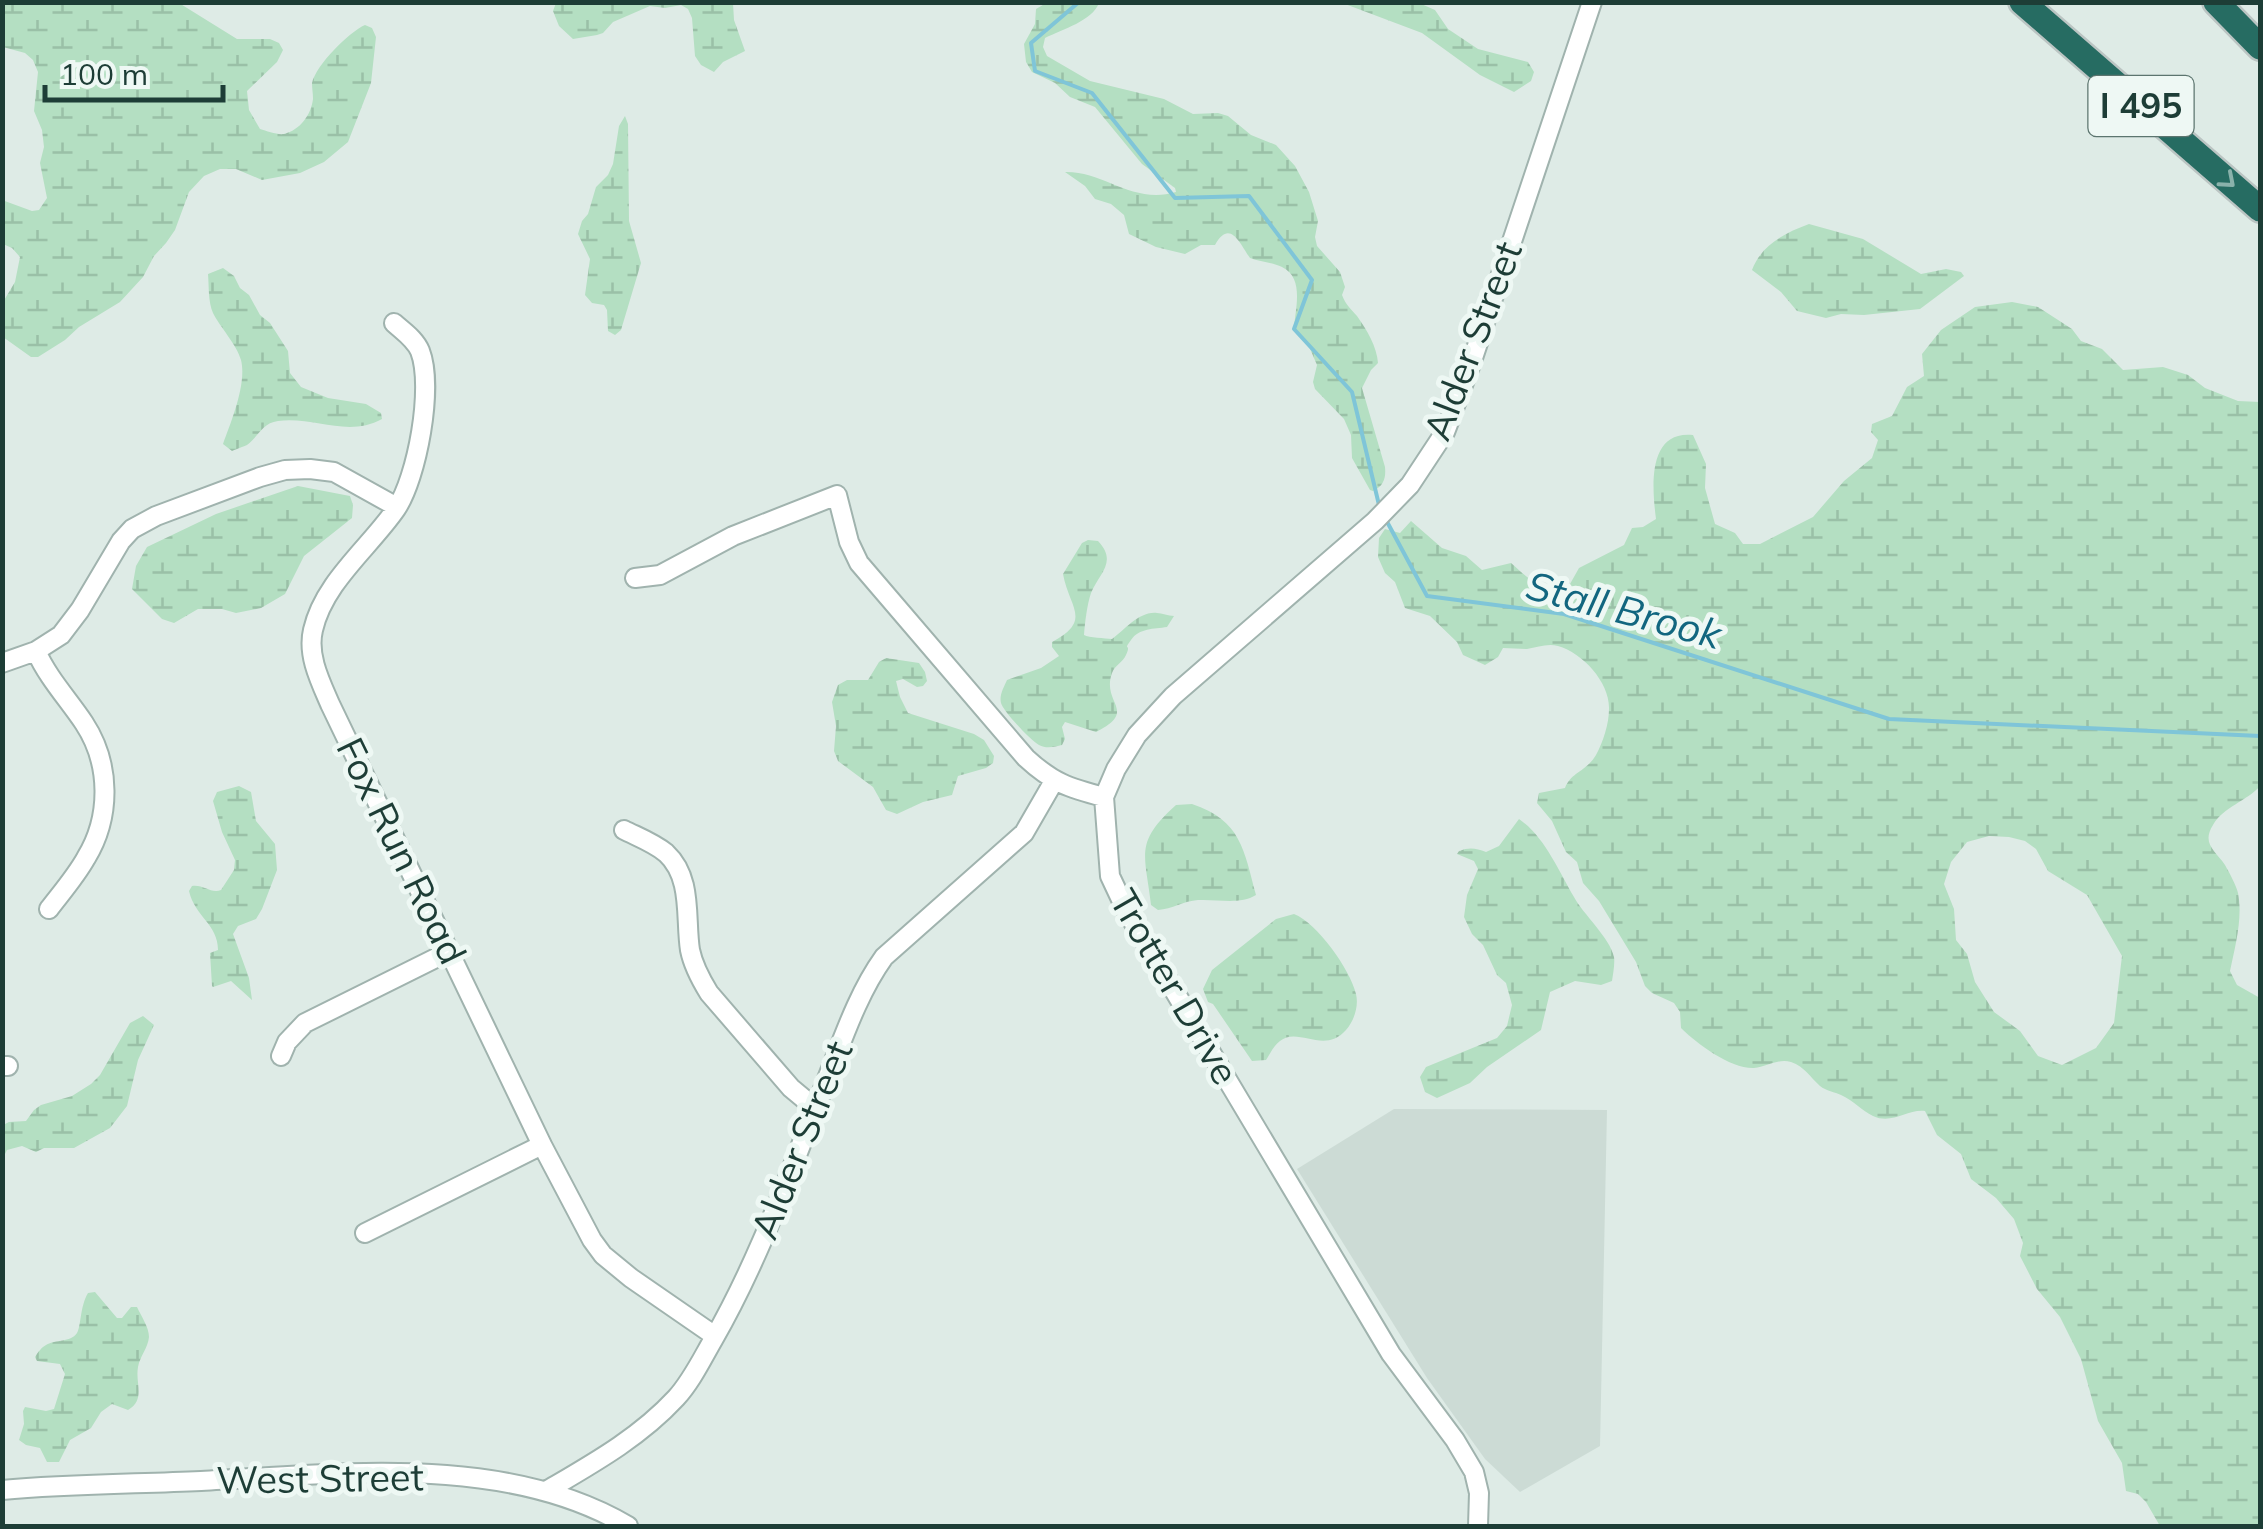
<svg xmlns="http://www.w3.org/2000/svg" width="2263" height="1529" viewBox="0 0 2263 1529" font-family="Mulish,sans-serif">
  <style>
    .built { fill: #ccdbd5 }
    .wetland { fill: url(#wetland-marsh); fill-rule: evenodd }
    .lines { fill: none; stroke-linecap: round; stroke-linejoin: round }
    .stream { stroke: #7fc5d8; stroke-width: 4 }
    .minor-casing { stroke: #a0b3ae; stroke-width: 22 }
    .highway-casing { stroke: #bbc5c3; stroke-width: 30 }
    .minor { stroke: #fff; stroke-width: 18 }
    .highway { stroke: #266c62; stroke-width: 25 }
    .oneway { stroke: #8ab2ab }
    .labels { text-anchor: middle; stroke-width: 10; stroke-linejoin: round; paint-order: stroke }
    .shield { fill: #eef8f4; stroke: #5c756f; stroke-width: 2.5 }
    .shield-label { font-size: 35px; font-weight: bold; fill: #1d3d36 }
    .street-label { font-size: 38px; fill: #1d3d36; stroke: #eef8f4 }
    .water-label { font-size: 40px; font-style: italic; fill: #12667f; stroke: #eef8f4 }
  </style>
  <defs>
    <pattern id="wetland-marsh" width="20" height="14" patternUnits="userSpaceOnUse" patternTransform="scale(2.5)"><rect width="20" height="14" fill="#b4dfc2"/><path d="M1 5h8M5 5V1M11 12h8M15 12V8" fill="none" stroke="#9ac0a7"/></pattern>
  </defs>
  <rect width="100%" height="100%" fill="#deebe6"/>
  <path class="built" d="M1394,1109L1607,1110L1600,1446L1520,1492L1485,1459L1427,1378L1297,1169Z"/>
  <path class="wetland" d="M3,2L179,3L237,39H270L279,43L283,50L277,62L247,91L249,110L260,129C267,131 277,135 284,134C300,130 311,115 313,99C313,94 312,88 312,83C316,65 349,32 365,25L372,28L376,37L371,83L348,142L324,162L300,173L262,180L236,169H220L204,176L189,192L175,230L166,243L154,256L143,277L120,302L79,327L65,340L38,357H31L3,337V302L15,282L20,257L12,248L3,244L2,200L32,211L39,210L47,198L40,163L44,147L42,130L34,111L38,72L33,60L25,53L3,47Z
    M1048,2L1099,3C1092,21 1063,29 1045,38L1043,47L1047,56L1090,81L1164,99L1193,114L1218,113L1228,116L1251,135L1276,145L1295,166L1309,192L1318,221L1315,237L1317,246L1340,272L1345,287L1342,295C1346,305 1350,308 1357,316C1367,330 1377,347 1378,363L1371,370L1362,388L1385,467C1386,478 1384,486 1373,491L1370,490L1352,458L1351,435L1344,419L1315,389L1313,382L1317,365L1308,344L1294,329C1295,309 1305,278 1282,267C1272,262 1260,262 1250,258C1240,244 1230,218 1215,245H1201L1185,254L1156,247L1129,234L1124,215L1111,204L1095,199L1085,186L1065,172C1104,171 1133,205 1176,192L1175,188L1142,164L1095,107L1070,97L1055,83L1032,72L1026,62L1024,44L1035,24L1036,9Z
    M556,3H733L734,20L745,51L723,62L714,72L701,65L695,56L692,18L688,9L681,5L665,8L650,6L613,22L603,33L597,35L573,39L559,26L553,11Z
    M1325,3H1419L1435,10L1448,29L1478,49L1528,62L1534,72L1531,81L1514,92L1480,75L1422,33L1345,4Z
    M625,116L628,124L629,221L641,263L621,330L615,335L608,331L607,310L604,305L592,303L585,295L590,259L578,234L582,221L588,214L596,187L608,175L613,164L619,126Z
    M1809,224L1863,239L1921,274L1946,269L1961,272L1964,276L1920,309L1864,315L1841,314L1826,318L1797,311L1781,292L1752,270C1762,244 1785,233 1809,224Z
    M223,268L234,276L240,288L249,295L260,315L270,323L288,351L290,373L301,387L328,398L366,404L381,413L382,419C348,438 313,416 278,421C262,423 259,436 247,445C245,446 234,450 232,451L223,444C231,422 247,384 241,360C237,345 220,327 213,313C208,302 209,286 208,274Z
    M2012,302L2038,307L2072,329L2081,341L2102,349L2123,370L2163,367L2188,375L2205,388L2238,401L2260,402V786C2247,801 2223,807 2213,825C2201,844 2216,851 2225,865C2229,872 2236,885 2238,893C2243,918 2235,947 2230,971L2237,985L2260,998V1526H2160L2146,1502L2138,1494L2126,1491L2122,1463L2098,1421L2081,1359L2060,1317L2037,1289L2020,1256L2023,1243L2014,1219L1996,1198L1971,1179L1961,1154L1937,1135L1925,1111C1907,1109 1892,1125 1873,1116C1862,1111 1853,1100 1841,1095C1835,1092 1826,1091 1820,1086C1810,1077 1805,1067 1791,1062C1778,1058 1767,1067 1754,1068C1731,1069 1697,1044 1681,1028L1680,1012L1674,1003L1652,993L1645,986L1636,962L1599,901L1583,883L1577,862L1566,852L1552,821L1537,803L1539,793L1565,788C1571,772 1586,772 1596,755C1603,742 1609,724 1609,709C1610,683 1583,653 1558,646C1548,643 1538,647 1527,649C1519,649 1511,648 1503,648L1498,657L1485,665L1463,655L1457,642L1430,616L1405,608L1395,582L1385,573L1378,557L1379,538L1385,529L1400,533L1411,521L1442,548L1466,556L1482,570L1511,563C1531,581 1542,592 1570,584L1579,568L1624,545L1632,528L1643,527L1656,519C1652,488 1647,430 1693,435L1706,464L1705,488L1715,524L1735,533L1743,544H1760L1813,517L1844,481L1872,458L1878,440L1871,432L1872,424L1892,416L1907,387L1924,376L1922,354L1941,330L1975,307ZM1989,836L2009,837L2025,841L2036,849L2048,871L2087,895L2122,956L2114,1023L2096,1048L2062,1065L2038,1056L2020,1031L1994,1012L1975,982L1967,954L1956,940L1954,909L1944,884L1951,862L1967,842Z
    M298,486L350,496L353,505L352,518L304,556L285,594L261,608L236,613L222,609H198L174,623L162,619L132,589L136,566L147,547L216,514Z
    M1088,540L1098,541C1118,562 1099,573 1091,593C1087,605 1085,622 1084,635C1089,638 1105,638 1112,639C1125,630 1139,611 1157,613C1162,613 1168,616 1174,616L1167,627C1154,629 1139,628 1131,640C1122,652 1132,642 1126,655C1123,662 1115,665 1112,673C1101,704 1139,710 1096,732L1065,722L1062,727L1065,739L1062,745C1055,747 1046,749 1039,745C1031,741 1003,711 1001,703C999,695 1004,687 1007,680L1041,668L1059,656L1052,647V642C1093,620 1069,608 1063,574L1082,543Z
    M886,658L919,663L925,672L927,681L923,686L917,687L903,679L896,681L900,697L908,713L974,734L984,740L994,756L993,763L986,768L958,776L952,795L923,802L897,814L886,810L873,787L838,761L834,751L836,726L832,702L838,685L847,680H868L879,662Z
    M239,786L251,792L256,821L275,844L277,870L262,909L256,919L238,926L233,934L249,978L252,1000L231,981L213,987L212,986L210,953L218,950C218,924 195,917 189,891L192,886C203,884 211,894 221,890L234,870L235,860L222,832L213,801L217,792Z
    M1192,804C1241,820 1244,850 1256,895C1240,905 1218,899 1198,900C1184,901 1172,909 1158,910L1151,905C1145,853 1134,843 1176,805Z
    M1519,819C1545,837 1558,870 1574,897C1583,914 1610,938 1614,957C1615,964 1613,974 1612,981L1601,985L1575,981L1550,992L1541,1030L1487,1067L1470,1083L1437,1098L1425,1092L1420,1077L1426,1067L1497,1038L1507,1026L1512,1005L1506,983L1497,975L1483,945L1472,934L1464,917L1467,895L1478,869L1474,861L1457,854L1459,851C1469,847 1476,848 1486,852L1499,846Z
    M1294,914C1317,923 1350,969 1356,994C1359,1006 1354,1021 1346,1030C1324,1055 1298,1026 1280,1041C1274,1045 1270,1054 1266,1060L1252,1061L1213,1004L1208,1002L1203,989L1212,970L1276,919Z
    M143,1016L154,1025L138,1060L127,1106L110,1128L74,1148H44L36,1152L22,1146L7,1150L3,1158V1125L9,1122L26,1121L34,1110L41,1105L72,1096L91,1084L100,1075L130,1023Z
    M95,1292L117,1318H122L131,1307H137C141,1316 149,1327 149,1337C148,1348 140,1356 138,1367C135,1384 146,1399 128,1410L112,1404L101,1412L91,1428L70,1440L59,1462H47L40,1448L26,1445L19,1440L24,1424L23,1411L25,1407L46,1411L54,1409L65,1374L60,1364L37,1361L35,1357C38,1352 42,1347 46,1345C56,1339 70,1343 77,1333C81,1327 80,1306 88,1293Z"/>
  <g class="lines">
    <path class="stream" d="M1079,2L1031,43L1035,71L1092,93L1175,198L1249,196L1312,280L1294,329L1352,392L1379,505
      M1385,518L1427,596L1564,614L1889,719L2260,736"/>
    <defs>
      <path id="minor" d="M394,323C404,332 415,339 420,351C434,387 417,478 396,509C369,548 324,582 313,630C307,655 320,681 330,704L542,1145L592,1240L603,1255L631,1278L715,1336
        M635,578L660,575L733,536L837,495L849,542L859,563L1026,758C1053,783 1069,788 1104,797L1110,876L1126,910L1391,1354L1455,1440L1474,1472L1479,1493L1478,1526
        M36,651C48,678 68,699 84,723C111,764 111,817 86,858C76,876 62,892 49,909
        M2,663L36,651L61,635L80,610L121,541L132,529L156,516L260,477L285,470L310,469L334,472L397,507
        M1104,797L1116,769L1137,735L1173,696L1375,521L1410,485L1445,432L1471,364L1592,2
        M624,830C638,837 654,843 666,853C693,878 685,918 690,950C693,965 701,980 709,993L791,1088L815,1108
        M281,1056L287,1042L305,1023L450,951
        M2,1066H8
        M365,1233L542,1145
        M2,1490C69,1484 135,1484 201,1481C339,1474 505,1453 628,1526
        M546,1491C592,1464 639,1438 676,1398C691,1382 702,1359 713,1340C759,1260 789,1174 823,1089C841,1045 856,996 884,957L1024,833L1054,781"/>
      <path id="highway" d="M2022,2L2260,209
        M2216,2L2260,47"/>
    </defs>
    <use href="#minor" class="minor-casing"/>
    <use href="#highway" class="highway-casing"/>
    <use href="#minor" class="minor"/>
    <use href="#highway" class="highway"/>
  </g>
  <defs><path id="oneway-chevron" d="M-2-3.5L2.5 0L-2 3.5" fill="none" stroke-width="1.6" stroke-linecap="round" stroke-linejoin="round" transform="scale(2.5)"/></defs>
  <use class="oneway" href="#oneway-chevron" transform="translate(2228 181) rotate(41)"/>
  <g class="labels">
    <rect class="shield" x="2088.5" y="76" width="105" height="60" rx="8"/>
    <g class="shield-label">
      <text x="2141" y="118">I 495</text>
    </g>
    <g class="street-label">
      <text transform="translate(1473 341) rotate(-69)" y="13">Alder Street</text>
      <text transform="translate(401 851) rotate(64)" y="13">Fox Run Road</text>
      <text transform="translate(1174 987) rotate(60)" y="13">Trotter Drive</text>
      <text transform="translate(802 1140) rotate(-68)" y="13">Alder Street</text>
      <text transform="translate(320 1479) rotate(-1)" y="13">West Street</text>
    </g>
    <g class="water-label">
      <text transform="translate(1624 610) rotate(15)" y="14">Stall Brook</text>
    </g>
  </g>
  <rect width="2263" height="1529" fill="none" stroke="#1d3d36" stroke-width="10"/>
  <path d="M45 85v15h178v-15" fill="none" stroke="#1d3d36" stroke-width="5"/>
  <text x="60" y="85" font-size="30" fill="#1d3d36" stroke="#eef8f4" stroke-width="8" paint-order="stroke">100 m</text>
</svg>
